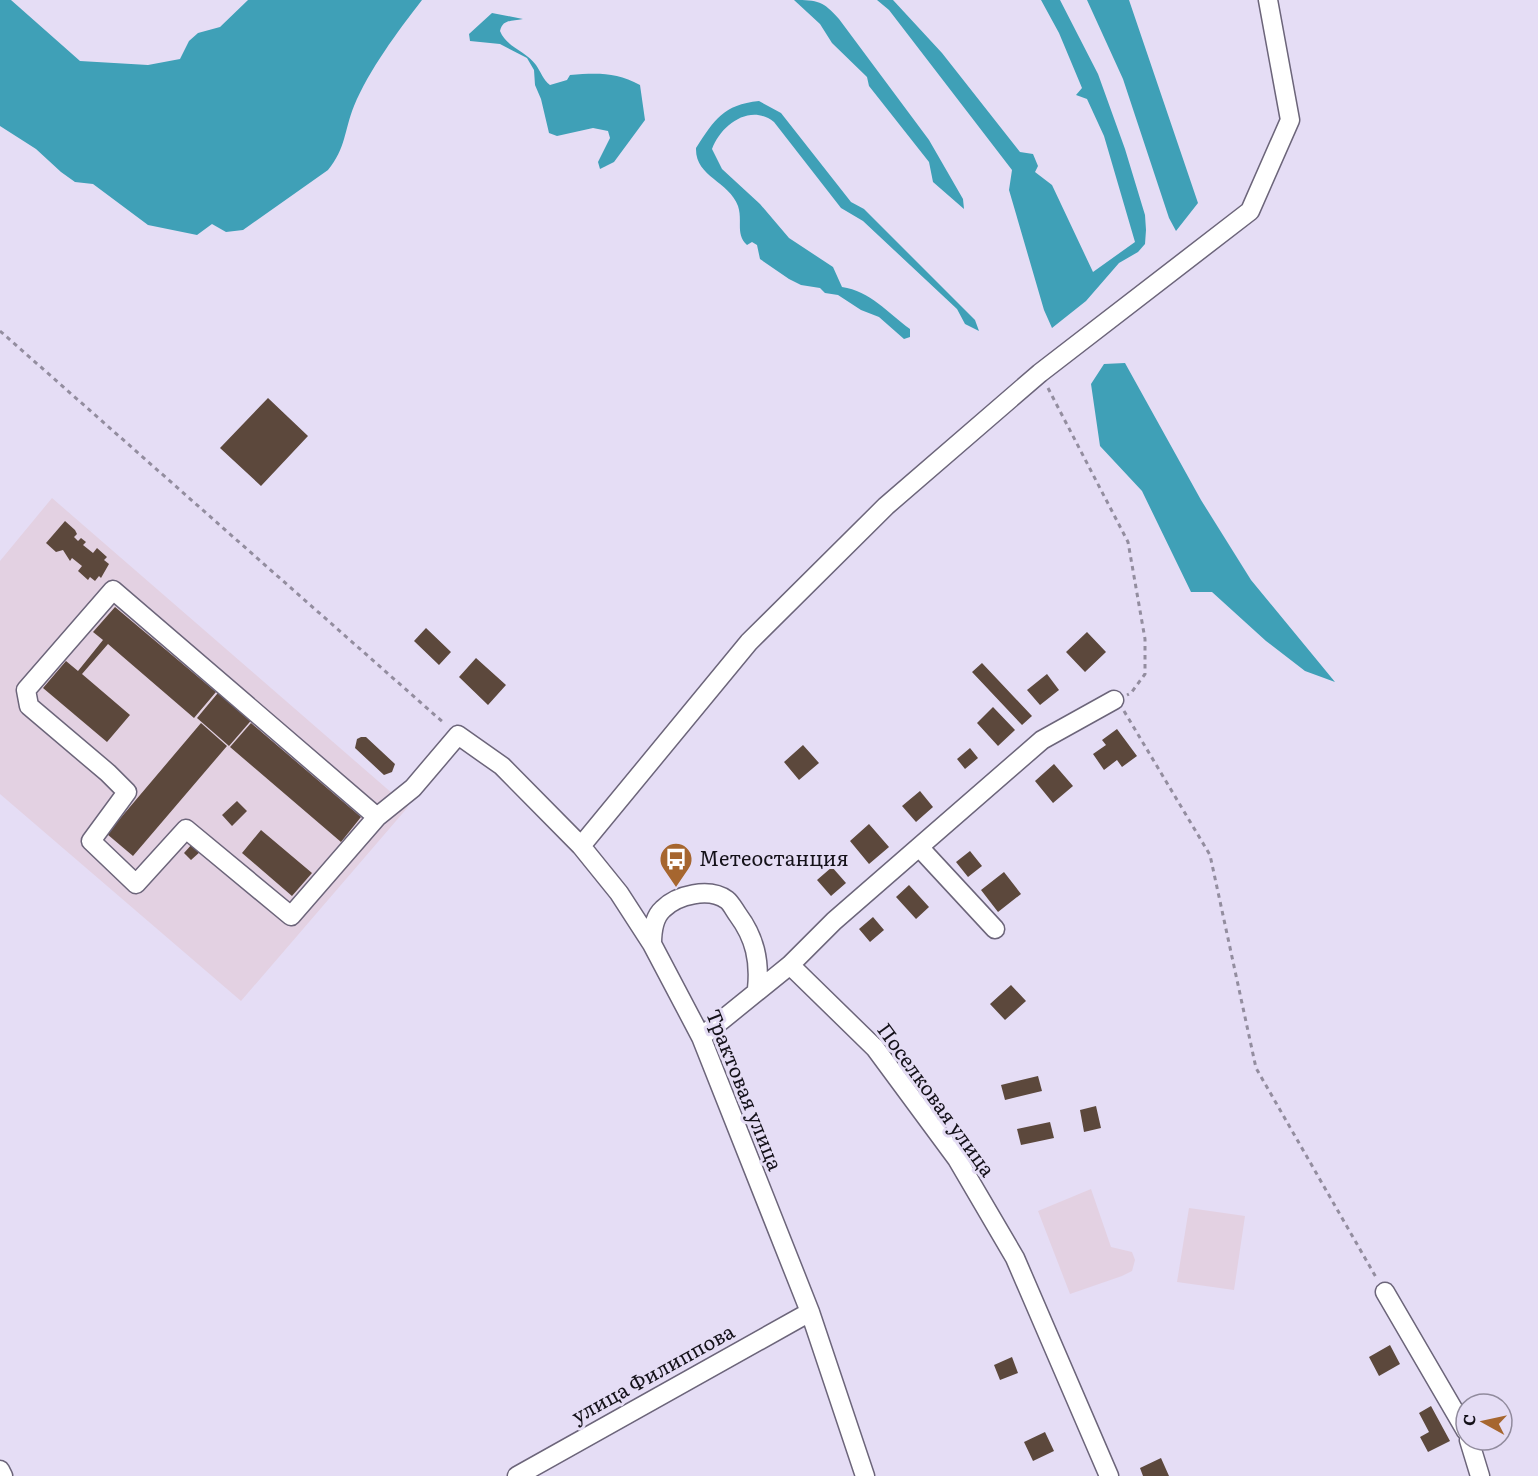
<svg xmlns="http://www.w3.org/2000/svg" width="1538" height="1476" viewBox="0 0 1538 1476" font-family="Literata,serif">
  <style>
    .industrial { fill: #e3d1e2 }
    .water { fill: #3fa0b7 }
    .building { fill: #5c483c }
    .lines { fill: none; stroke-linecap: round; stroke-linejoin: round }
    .minor-casing { stroke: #6c657a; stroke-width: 21 }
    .path { stroke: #938d9f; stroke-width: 3; stroke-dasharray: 4.5 4.5; stroke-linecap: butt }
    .minor { stroke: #fff; stroke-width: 18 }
    .labels { text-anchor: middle; stroke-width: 6; stroke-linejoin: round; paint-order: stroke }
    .poi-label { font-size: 20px; fill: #141119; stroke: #e5ddf5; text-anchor: start }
    .street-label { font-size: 20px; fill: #141119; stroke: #e5ddf5 }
  </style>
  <rect width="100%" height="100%" fill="#e5ddf5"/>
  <path class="industrial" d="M52,498L408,807L241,1001L0,794V561Z
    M1091,1189L1111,1247L1132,1252L1135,1260L1132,1271L1122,1276L1070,1294L1038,1211Z
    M1189,1208L1245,1216L1234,1290L1177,1282Z"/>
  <path class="water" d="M0,0H11L80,61L148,65L180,59L189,41L198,33L220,27L248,0H422C398,31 369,70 354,106C344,131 346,148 328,170L243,230L226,232L212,224L197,235L148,225L93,184L75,182L61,172L36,149L0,126Z
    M794,0C818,0 823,1 839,19L929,140L963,199L964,209L933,182L929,162L869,86L867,77L832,43L820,24Z
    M877,0H893L942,53L1020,152L1033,154L1038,166L1035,172L1052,185L1093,272L1135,242L1104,136L1087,99L1076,95L1082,88L1059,33L1041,0H1060L1098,74L1125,149L1145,215L1146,230L1145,244L1138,252L1119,263L1086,301L1052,328L1044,310L1009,190L1012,170L889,10Z
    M1087,0H1129L1198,203L1176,231L1169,218L1123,79Z
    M492,13L523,19C512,22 503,18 500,31C507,48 526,51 536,65C541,72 543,80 550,85L567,80L570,75C597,73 616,72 640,85L645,120L614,162L600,169L598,162L610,138L608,131L593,128L557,136L549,133L541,99L535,85L534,70L527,58L500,44L470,41L469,34Z
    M759,101L781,113L851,202L864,209L975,320L979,331L965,324L957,309L863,221L841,208L774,122C750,103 721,125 712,149L722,169L760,204L789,238L833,267L842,287C870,291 888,313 910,329V337L904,339L879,317L861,310L838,295L825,293L820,288L801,285L789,279L760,259L757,245L752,242L747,245C735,234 743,221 738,206C729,181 695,177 696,148C715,119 723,105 759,101Z
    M1125,363L1201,500L1251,580L1335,682L1305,671L1266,641L1212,592H1191L1142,491L1100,446L1091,384L1104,364Z"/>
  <path class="building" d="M268,398L308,436L261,486L220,448Z
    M65,521L75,530L77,534L74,537L78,541L81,538L86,542L83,545L93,553L97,548L107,557L104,560L109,564L101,578L99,576L95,581L90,577L88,580L78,571L82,566L72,558L70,561L63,550L56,552L46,543Z
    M115,607L216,692L194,718L108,644L82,674L130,715L107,742L43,688L66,661L78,671L103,640L93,632Z
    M426,628L451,652L439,665L414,641Z
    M1087,632L1106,652L1085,672L1066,652Z
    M476,658L506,685L488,705L459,677Z
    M982,663L1032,716L1022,725L972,672Z
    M1047,674L1059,690L1040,705L1027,690Z
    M222,688L255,716L229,746L197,718Z
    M993,707L1015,730L998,746L977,723Z
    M201,723L227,746L133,856L107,834Z
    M251,723L361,817L341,842L230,747Z
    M1117,729L1137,756L1122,767L1117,760L1104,770L1093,754L1106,745L1102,740Z
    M361,737H366L395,764L392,772L384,775L355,748L357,739Z
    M803,745L819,763L799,780L784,762Z
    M970,748L978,758L965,769L957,759Z
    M1054,764L1073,786L1053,803L1035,781Z
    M920,791L933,807L916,822L902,806Z
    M237,801L247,811L232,826L222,815Z
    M869,824L889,847L869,864L850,841Z
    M261,830L312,873L292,896L242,853Z
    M193,843L201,851L191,860L184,853Z
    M970,851L982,866L968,877L956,862Z
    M832,867L846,883L831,896L817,880Z
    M1004,872L1021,894L998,912L981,890Z
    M909,885L929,907L916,919L896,897Z
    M873,917L884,930L870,942L859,929Z
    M1011,985L1026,1001L1005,1020L990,1004Z
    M1038,1076L1042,1091L1005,1100L1001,1085Z
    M1096,1106L1101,1128L1084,1132L1080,1110Z
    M1050,1122L1054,1138L1021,1145L1017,1129Z
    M1390,1345L1400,1364L1379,1376L1369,1357Z
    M1012,1357L1018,1373L1000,1380L994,1365Z
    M1431,1406L1450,1441L1428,1452L1420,1437L1429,1432L1419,1413Z
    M1045,1432L1054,1451L1033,1461L1024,1442Z
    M1161,1458L1169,1476H1143L1140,1468Z"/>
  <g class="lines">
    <defs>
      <path id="minor" d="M377,817L291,916L186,829L136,884L91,841L127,792L108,773L29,706L26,690L113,590L377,817L413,788L458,735L502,766L581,846L619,893L652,944L701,1037L810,1312L865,1476
        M581,846L749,642L886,506L1040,373L1250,211L1290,120L1268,0
        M919,847L995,929
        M652,944C652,933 654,917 663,909C677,895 709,887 727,900C731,903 735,911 738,915C755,938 760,961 757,989
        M790,965L875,1048L957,1159L1015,1258L1109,1476
        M701,1037L790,965L834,921L1042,740L1114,700
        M1385,1292L1466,1431
        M1469,1440L1480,1476
        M0,1470L3,1476
        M517,1476L810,1312"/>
    </defs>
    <use href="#minor" class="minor-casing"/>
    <path class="path" d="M0,331L445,724
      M1048,388L1128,542L1145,639V674L1131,693L1127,695
      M1124,711L1210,855L1256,1068L1377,1279"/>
    <use href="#minor" class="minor"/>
  </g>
  <defs>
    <symbol id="bus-pin" viewBox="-11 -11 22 30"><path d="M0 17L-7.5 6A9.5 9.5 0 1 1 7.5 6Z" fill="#a6662f" stroke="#e5ddf5"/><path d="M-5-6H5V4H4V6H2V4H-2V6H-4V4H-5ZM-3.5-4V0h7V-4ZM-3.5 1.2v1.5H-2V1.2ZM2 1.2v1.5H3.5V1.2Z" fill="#fff"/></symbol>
  </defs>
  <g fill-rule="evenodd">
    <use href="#bus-pin" x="657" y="840" width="38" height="52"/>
  </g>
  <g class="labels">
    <g class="poi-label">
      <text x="699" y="866">Метеостанция</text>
    </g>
    <g class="street-label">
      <text transform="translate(744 1090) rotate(68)" y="7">Трактовая улица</text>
      <text transform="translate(936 1100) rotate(54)" y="7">Поселковая улица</text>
      <text transform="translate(653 1374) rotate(-29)" y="7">улица Филиппова</text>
    </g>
  </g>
  <g transform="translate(1484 1422) rotate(278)"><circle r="28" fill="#e5ddf5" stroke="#918b9d" stroke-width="1.5"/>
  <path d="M0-4.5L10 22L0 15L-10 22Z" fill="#a6662f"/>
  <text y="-9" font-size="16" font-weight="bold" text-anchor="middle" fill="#141119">С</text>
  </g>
</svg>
